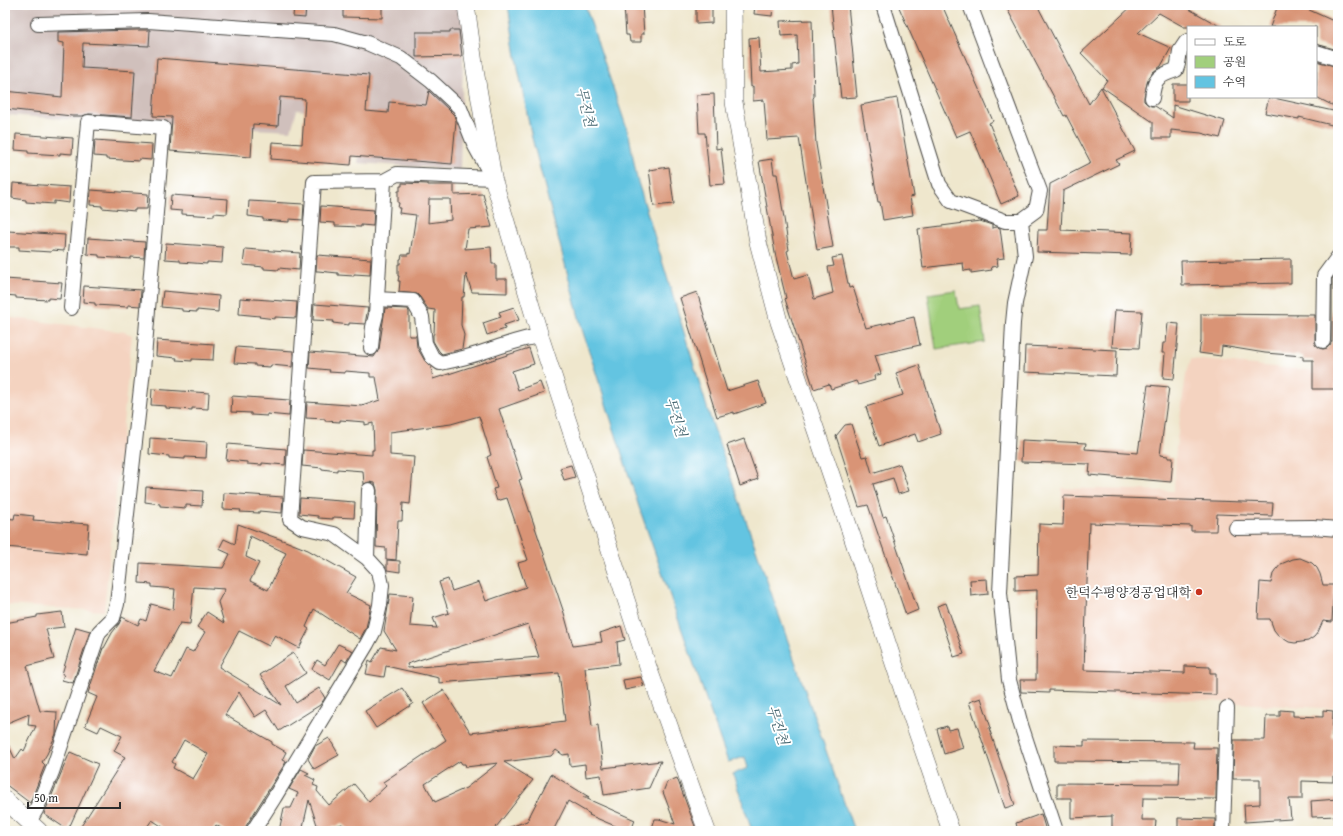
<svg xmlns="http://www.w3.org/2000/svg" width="1343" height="836" viewBox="0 0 1343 836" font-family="'Gentium Book Plus','Noto Serif KR',serif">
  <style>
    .built { fill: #f4d3c0 }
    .industrial { fill: #d0c0bc }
    .green { fill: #a1cf7c; stroke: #667d54 }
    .water { fill: #63c4e1; stroke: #477886 }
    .building { fill: #d99476; fill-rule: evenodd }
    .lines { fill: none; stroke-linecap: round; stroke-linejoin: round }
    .minor-casing { stroke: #484743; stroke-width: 16 }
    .tertiary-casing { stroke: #484743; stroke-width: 18 }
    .minor { stroke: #fff; stroke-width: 14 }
    .tertiary { stroke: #fff; stroke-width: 17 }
    .poi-dot { fill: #c8321e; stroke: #fff; stroke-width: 1.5 }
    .labels { text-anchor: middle; stroke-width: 4; stroke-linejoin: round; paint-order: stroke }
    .poi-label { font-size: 13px; fill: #2b2b2b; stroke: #fff; text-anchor: end }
    .water-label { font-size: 14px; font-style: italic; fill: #3f616b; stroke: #fff }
  </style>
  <rect width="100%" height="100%" fill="#fff"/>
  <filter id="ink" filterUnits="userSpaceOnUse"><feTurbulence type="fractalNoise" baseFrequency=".025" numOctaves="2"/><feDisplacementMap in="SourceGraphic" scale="8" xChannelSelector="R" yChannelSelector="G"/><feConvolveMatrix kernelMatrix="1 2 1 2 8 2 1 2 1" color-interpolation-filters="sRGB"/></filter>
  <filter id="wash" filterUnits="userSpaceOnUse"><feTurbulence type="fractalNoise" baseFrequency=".012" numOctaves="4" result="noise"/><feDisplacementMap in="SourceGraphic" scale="16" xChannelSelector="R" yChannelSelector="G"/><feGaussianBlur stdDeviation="0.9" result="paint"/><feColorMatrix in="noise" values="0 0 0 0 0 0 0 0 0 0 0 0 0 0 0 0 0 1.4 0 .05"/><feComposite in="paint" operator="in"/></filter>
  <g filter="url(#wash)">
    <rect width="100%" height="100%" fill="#efe7cd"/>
    <path class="built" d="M5,317L125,332L132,335L104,611L5,605Z
      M1191,359L1338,373V709L1059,692L1062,488L1174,491L1176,447L1186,375Z"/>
    <path class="industrial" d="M5,5H461L464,28L460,170L358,163L362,117L297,110L291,131L62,119L8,115L5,149Z"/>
    <path class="green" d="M956,290L959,309L980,306L985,342L936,349L928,294Z"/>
    <path class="water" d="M508,5H585L629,135L637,179L710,417L854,831H752L733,774L748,768L745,757L728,762L639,507L582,329L532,138L517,63Z"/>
    <g id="blocks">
      <path class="building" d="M294,5H306L305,18L293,17Z
        M343,5H382V18L343,17Z
        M624,5H642L644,34H641V42H630L629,35H626Z
        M755,5H773L772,16L754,14Z
        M831,5H848L857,97L841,98Z
        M898,5H942L993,121L989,123L1019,196L1001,204L970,131L956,137Z
        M1005,5H1037L1089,104L1101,87L1135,151L1116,160L1119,164L1063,191L1061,230L1132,233L1131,255L1037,252L1038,230H1047L1050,184L1091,163L1066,115L1064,116Z
        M1133,5H1182L1221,27H1184L1159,13L1138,33L1171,48L1161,66L1153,72L1148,79L1144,97V101L1147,104L1151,106H1155L1173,118V105L1225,121L1220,138L1201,133L1171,130V138H1153V122L1102,87L1107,80L1081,53Z
        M1278,5H1283L1292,8L1293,5H1308L1307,9L1338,23V50L1316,44V27H1270Z
        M696,6H712V23L696,24Z
        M812,20L814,97L813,98L816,144L833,247L817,250L799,138L767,140L764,100L753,101V86L751,87L749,38L759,37L761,72L792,70V65L798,64L797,35L781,36L780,21Z
        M138,30H150L149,46L83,43L82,68L135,71L132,117L89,114L82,116H72L5,109V91L62,97L64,43L58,42V32Z
        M450,30H459L462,56L416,57V32H450Z
        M157,58L369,75L366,111L388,113L389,102L426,105L429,91L449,110L454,115L456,121L452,164L352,156L351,165L271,159L272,142L302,144L305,99L280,97L278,126L253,124L251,157L170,151L172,117L153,116Z
        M1316,61L1338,67V108L1316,97Z
        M1173,84H1188V101H1173Z
        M714,94L716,149L721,148L725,184L710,185L705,133H699L697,95Z
        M1269,97L1338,112L1336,126L1299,117V119L1265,113Z
        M897,98L914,196L910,197L913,215L883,220L880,202H878L861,105Z
        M16,134L73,138L72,154L60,153V155L28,153V151L15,150Z
        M95,140L152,144L151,160L139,159V161L106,159V157L94,156Z
        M772,159L774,174H777L789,250L787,251L794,279L808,275L814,299L833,293L828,267L834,266L832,258L842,256L849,288L853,287L866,328L914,317L920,345L875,355L881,374L874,376L875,380L858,385L856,381L831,389L829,384L814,389L785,299L786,298L775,253L759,161Z
        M669,167L674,204L654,206L649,170Z
        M13,183L70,187L69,203L54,201V204L26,202V200L12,198Z
        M402,183L428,184V185H454V195L483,194L492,227L468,229L465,249L491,247L492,264H496V279H507V293L472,292L466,274L464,297H462L461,325L464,335L462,349L442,354L439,351L433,341V335L434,333L435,310L428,309L420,297L417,294L399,292L400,281H398L399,276H398V264H400V259H401L402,255H408V253L410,254L416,215L399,213L400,208H398L399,203H398V191H400V186H402ZM429,199H450L451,220L428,223Z
        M91,190L148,194L147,209H135V211L102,208V206L90,205Z
        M171,195L228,199L227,214L214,213V216L182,214V211L170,210Z
        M249,201L304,204L303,220L289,219V222L263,220V218L248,216Z
        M321,206L374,210L373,226L361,225V227L335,226V223L320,222Z
        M980,221L992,225V228L997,227L1000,228L1004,258L997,259L998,266L991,267L992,270L971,273V270L964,271L963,263L923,268L918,229Z
        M8,231L65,235L64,251L52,250L51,252L19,250V247H7Z
        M88,238L145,242L144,258L131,257V259L99,257V255L87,254Z
        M166,243L223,247L222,263L207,262V264L180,262V260L165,259Z
        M245,249L300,253L299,270L279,268V270L264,269V267L243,265Z
        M317,255L371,259L370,275L354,274V276L338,275V273L318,271H316Z
        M1291,259V283L1182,285L1181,261Z
        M1338,271V366H1336L1335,389H1313V360H1303V356L1265,353L1222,346L1221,356L1199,353L1201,341V314L1315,315V345L1319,348L1323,349L1327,348L1330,345L1332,341V279Z
        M5,279L62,283L60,299L48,298V300L16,298V296L5,295Z
        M84,286L141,290L140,306L128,305V307L95,305V303L83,302Z
        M163,291L219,296L218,312L197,310V312L182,311V309L161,307Z
        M697,292L727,391L758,381L766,403L734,414V412L717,417L680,298Z
        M240,298L297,302L296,318L275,317V319L259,317L260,316L239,314Z
        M314,304L368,308L365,324L349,323V325L333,323L334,321L313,320Z
        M514,307L519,320L504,325L505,329L487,335L483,323L501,317L499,312Z
        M385,308L408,309L409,312V336H416L417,347L425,361L431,367L433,379L529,348L534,364L512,371L518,390L540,382L544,393L499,409L522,479L519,480L564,613L573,646L602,642L600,633L621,626L625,640L617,642L619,664L585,668L592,726L598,725L603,768L661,761L649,788L604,795L601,775L586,777L585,764L570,766L569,754L563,755L556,750L551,756L504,762L533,780L493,831H350L342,824L319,831L309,800L302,831H279L284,808H291L298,793L289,789L301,769L309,773L305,775L315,780L313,785L318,787L317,791L329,805L354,784L369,802L386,786L383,782L446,740L423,703L443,690L471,733L565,721L559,673L439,683V678L386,666L384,677L366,674L369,660L372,662L381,647L396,650L384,631L390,594L413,596L410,626L437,628L433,618L449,613L439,582L448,579L452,591L479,582L486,601L526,587L518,563L528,560L507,498L497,501L493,489L497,488L487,457L491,455L479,416L451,424L390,432V455L414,457L410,504L403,503L402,521H398L396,560L386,559V548L376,547L377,490L375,483L369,482L364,484L363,471L337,469V471L322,469V468L302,466L303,450L372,455V450H374L373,423L365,425V422L340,420V422L325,421V419L306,418L307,402L362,406L380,400L376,377H370V373L345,371V373L329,372L330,370L309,368L310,352L374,357L379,349ZM528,624L539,657L408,668L407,664ZM460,761L462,764H465L466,767L498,763L466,788L435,802L425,784Z
        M1115,310L1142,311L1139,348L1112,347Z
        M1168,323L1179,324L1174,379L1163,378L1165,353H1162L1163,343H1166Z
        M157,340L214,344L213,360L192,359V361L176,360L177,358L156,356Z
        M1025,346L1117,350L1116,376L1024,372Z
        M236,347L293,351L292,367L271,365L270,367L255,366V364L234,363Z
        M919,365L941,434L918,442L915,434L879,446L866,407L903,395L896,373Z
        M1148,385L1169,387L1160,455L1168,456V458H1173L1171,482L1089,475L1090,464L1021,462L1022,440L1086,443L1085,449L1138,453Z
        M152,389L209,393L208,409L192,408V410L166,408V406L151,405Z
        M232,396L289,400H290L289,416L267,414V416L251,415V413L231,412Z
        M851,424L862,457L867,456L872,473L900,464L909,491L898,494L893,478L873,484L883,517L886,516L918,610L906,615L868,505L859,507L836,436L845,425Z
        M150,438L207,442L206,458L185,457V459L169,458V456L149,454Z
        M744,439L758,479L740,486L727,445Z
        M228,444L286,449L285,465L262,463V465L247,464V462L226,460Z
        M571,465L575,477L564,480L560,468Z
        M146,487L203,491L202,506L186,505V508L160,506V504L145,502Z
        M224,493L283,497L282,513L259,511V513L240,512L241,510L223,509Z
        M1064,496L1273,503L1272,516L1217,514L1216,531H1191V526L1089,523L1084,670L1185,673V666L1210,667V673H1216V695L1049,690V693L1021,692L1020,680H1036L1037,590L1015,591V576L1038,575L1039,524L1063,525Z
        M300,498L355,502L354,518L333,517V519L318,518V516L299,514Z
        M15,514L34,516L33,520L89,524L87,554L5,547V518L14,519Z
        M238,524L285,541L308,550L356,577L346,593L371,605L366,628L360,639L314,609L306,627L309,629L299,648L275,635L274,636L269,646L239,631L219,667L281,705L260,675L293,653L306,673L286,686L296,703L319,688L325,698L320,705L279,731L266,710L255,717L239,692L225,715L272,742V744L286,752L282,760L286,762L246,826L245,831H226L216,825L212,831H169L152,820L144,831H78L125,757L114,751L122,736L101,726L98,732L85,726L97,697L88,693L103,648H104L112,633L119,624L122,617L138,625L141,619L146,621L151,604L173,610L175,589L152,587V584L139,583L140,563L223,568L230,554L219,549L224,539L235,544ZM250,536L286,553L268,590L250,581L259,563L246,557ZM194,587L225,589L218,602L224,623L207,612L197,627L205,632L193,652L186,649L172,678L154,671L180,623L190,624ZM184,740L208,754L193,779L173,768L175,764L172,762Z
        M1300,558L1312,563L1317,568L1320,574L1323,585H1334L1332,622L1323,621L1318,632L1314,637L1308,641L1295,643L1289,642L1278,635L1274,630L1270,619H1258L1260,582L1271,583L1273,574L1281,564L1293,559Z
        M387,560L400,561V572L387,570Z
        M987,579L988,594L971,596L970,580Z
        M946,603L964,654L954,657L937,606Z
        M62,612L64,627L46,629L54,659L27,666L40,711L57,712L56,734L47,754L42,762L45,765L30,803L5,784V738L15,759L22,749L24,751L36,726L28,725L29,714L5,724V623L37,617V615Z
        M76,627L90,631L73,683L62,680L64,674H62Z
        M338,644L353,651L346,662L342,659L330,680L312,669L317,660L325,665Z
        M641,677L644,686L625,690L623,680Z
        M402,688L413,704L376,728L365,711Z
        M981,698L991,728H989L1015,805L1005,808L969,702Z
        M1280,710L1293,711V716L1323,717V710L1333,711L1332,737H1338V777L1333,776V782L1302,781V799H1289L1291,819L1245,822L1244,805L1260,804V779H1233L1234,740H1265L1266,716H1280Z
        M947,726L948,730L957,728L963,748L944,754L937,729Z
        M329,738L339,755L314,769L308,759L315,746Z
        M1084,741L1194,742L1193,748H1217L1216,799L1143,798L1142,820H1156L1155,831H1112V816L1071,818V798H1057V783L1179,784L1180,762L1054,761V745L1084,746Z
        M70,752L98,764L68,830L44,814Z
        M551,774L589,797H583L635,820L631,831H627L589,815L590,814L568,801L553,831H502V830L527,821Z
        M677,778L696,829L690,831H651L655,819H659L675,824L663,792L667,782Z
        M1338,799V816L1312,817L1311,801Z
        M1041,814L1046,831H1018L1016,823Z
        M1178,818L1215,819V831H1178Z"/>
    </g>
  </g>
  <g filter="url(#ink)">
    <use href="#blocks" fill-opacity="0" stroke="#484743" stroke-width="1"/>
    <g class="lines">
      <defs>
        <path id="minor" d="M883,5L939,184L951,201L1005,221H1021L1025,256L1015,303L1013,323L1000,593L1009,680L1021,725L1056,831
          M970,5L1040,191L1036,210L1021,221
          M38,24L148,21L334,34L367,43L401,58L431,81L460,108L475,146L490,173
          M1316,52L1338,59
          M1152,98C1154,78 1158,76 1176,70L1178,64L1180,51L1186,42L1188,41
          M377,299L413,301L422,317L425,343L432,357L440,363C457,360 475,355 492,349C508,344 523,338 540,336
          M1323,341L1324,276L1338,257
          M371,348L373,327L376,315L384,181
          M1236,528L1313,527L1338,529
          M367,558L369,490
          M29,822L36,810L52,772L99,632L113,618L117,604L143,370L163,128L88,122L71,308
          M253,831L274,798L367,644L374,631L380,605L382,585L379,571L367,558L334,534L302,527L290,519L314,182L384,181L397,174L493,178
          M1223,831L1227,708"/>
        <path id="tertiary" d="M466,5L474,64L493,178L540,336L648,667L707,831
          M733,5L734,102L758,242L779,322L854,542L905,697L951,831
          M5,800L39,831"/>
      </defs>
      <use href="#minor" class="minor-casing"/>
      <use href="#tertiary" class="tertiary-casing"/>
      <use href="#minor" class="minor"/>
      <use href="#tertiary" class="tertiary"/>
    </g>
  </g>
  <circle class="poi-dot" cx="1199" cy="592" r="4"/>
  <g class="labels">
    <g class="poi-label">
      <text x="1191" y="597">한덕수평양경공업대학</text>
    </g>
    <g class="water-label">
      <text transform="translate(586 107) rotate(76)" y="5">무진천</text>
      <text transform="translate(676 417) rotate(72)" y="5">무진천</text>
      <text transform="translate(778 725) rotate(72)" y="5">무진천</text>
    </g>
  </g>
  <rect width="1343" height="836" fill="none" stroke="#fff" stroke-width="20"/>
  <rect x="1187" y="26" width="130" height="72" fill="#ffffff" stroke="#aaaaaa"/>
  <rect x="1195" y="39" width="20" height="6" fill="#ffffff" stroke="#aaaaaa"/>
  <text x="1223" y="46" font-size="12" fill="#2b2b2b">도로</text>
  <rect x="1195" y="56" width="20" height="12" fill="#a1cf7c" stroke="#aaaaaa"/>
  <text x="1223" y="66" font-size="12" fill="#2b2b2b">공원</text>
  <rect x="1195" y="76" width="20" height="12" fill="#63c4e1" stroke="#aaaaaa"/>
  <text x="1223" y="86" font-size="12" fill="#2b2b2b">수역</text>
  <path d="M28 802v6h92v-6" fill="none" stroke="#2b2b2b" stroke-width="2"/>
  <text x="34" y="802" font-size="12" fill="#2b2b2b" stroke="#ffffff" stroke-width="3" paint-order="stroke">50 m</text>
</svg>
